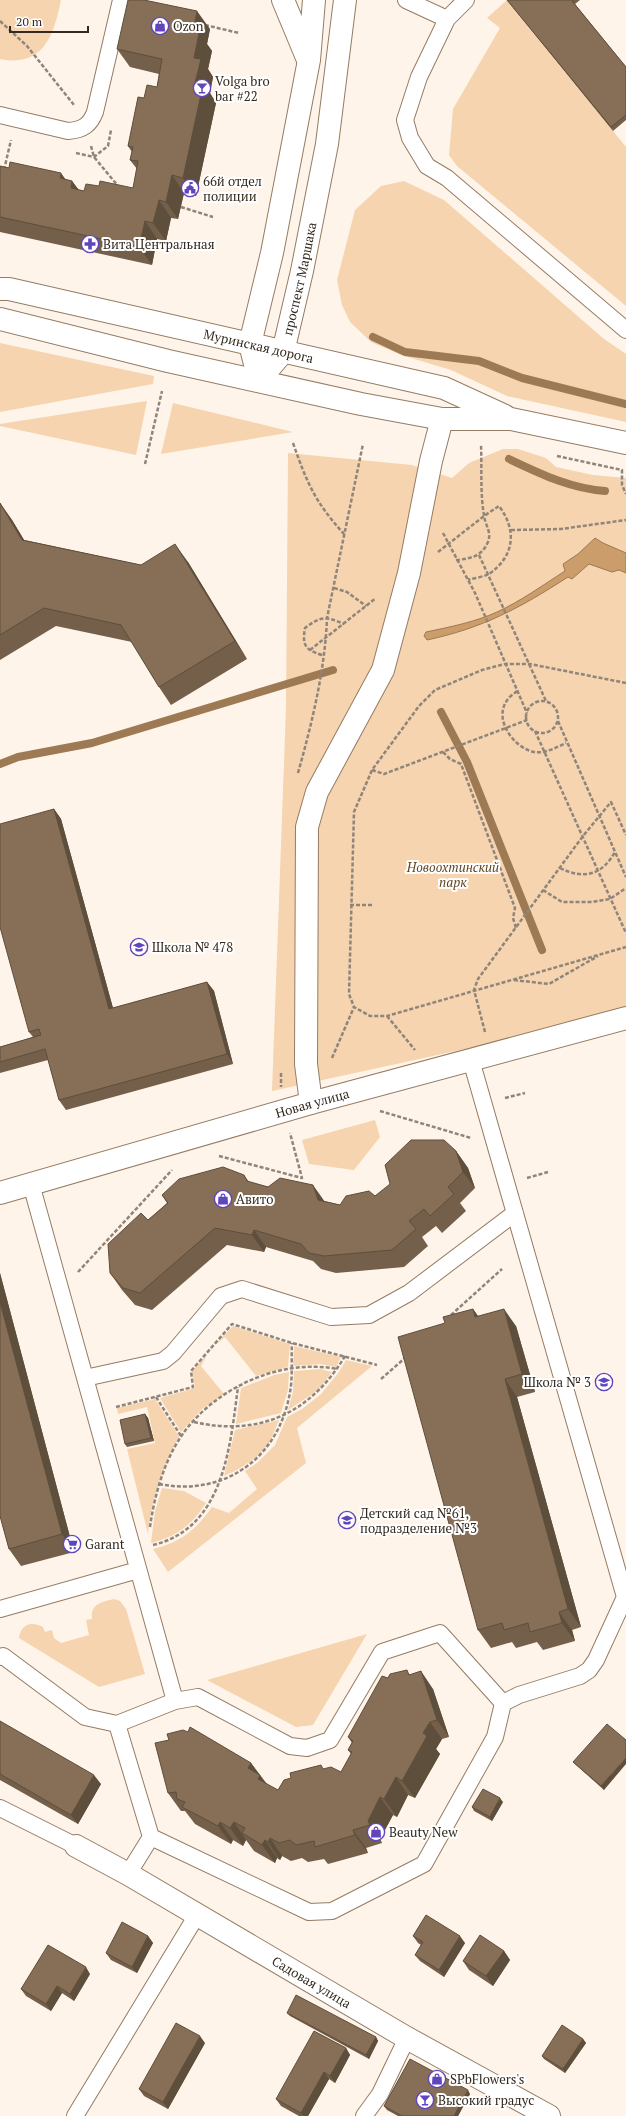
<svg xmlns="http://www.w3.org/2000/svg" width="626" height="2116" viewBox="0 0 626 2116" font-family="'PT Serif',serif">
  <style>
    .green { fill: #f5d4af }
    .water { fill: #ca9d6a; stroke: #9d7a53 }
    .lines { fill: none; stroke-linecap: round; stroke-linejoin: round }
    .stream { stroke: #9d7a53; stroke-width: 8 }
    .lane-casing { stroke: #947c63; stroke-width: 18 }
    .street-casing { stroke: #947c63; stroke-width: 24 }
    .secondary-casing { stroke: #947c63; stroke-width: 24 }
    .path { stroke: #90857a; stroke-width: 2.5; stroke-dasharray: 4 2; stroke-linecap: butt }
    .lane { stroke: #fff; stroke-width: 16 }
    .street { stroke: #fff; stroke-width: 22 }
    .secondary { stroke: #fff; stroke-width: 22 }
    .wall { fill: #735f4a }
    .shaded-wall { fill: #5e4e3c }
    .building { fill: #866f56; stroke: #5e4e3c }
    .labels { text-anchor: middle; stroke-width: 4; stroke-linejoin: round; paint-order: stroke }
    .poi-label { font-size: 13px; fill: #33291e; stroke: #fff; text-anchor: start }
    .street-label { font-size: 13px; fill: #33291e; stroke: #fff }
    .park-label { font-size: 13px; font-style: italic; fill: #63431c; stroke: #fff }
  </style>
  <rect width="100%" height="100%" fill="#fff4e9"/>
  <path class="green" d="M0,0H61C54,34 44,68 0,59Z
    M507,0L626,147V306L457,166L449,155L453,109L500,28L487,18Z
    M404,181L444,200L604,339L626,354V422L507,396L451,370L401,355L371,342L350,322L342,305L337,280L355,210L381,186Z
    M0,343L154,376L153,384L0,412Z
    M147,401L136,455L0,426V424Z
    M173,403L293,432L161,454Z
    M503,449H518L546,458L556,467L593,475L626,478V1014L272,1091L286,708L288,453L412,465L452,478L469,463Z
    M375,1120L380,1137L354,1170L309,1164L302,1140Z
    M233,1326L290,1344L288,1367L256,1376L225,1337L215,1345Z
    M294,1346L341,1357L336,1367L320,1364L293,1366Z
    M207,1355L201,1366L224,1394L202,1409L181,1432L160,1398L195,1388L192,1371Z
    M346,1360L372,1366L297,1428L306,1463L168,1572L153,1549C181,1542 195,1531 212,1507L229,1513L257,1489L245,1471L257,1463L275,1445L287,1417L302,1409L321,1394L339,1372Z
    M320,1369L332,1372L317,1391L288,1410L293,1392L294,1371Z
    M289,1372L288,1390L281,1413L236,1424L241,1388L274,1375Z
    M155,1399L179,1436C163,1468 151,1498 148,1534L127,1449L155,1443L147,1407L118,1414L117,1408Z
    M279,1420C276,1427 273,1435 270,1441C261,1456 240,1470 224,1476L235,1430Z
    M162,1488L184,1491L206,1503C192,1525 176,1537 151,1543L155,1511Z
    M114,1599L120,1601L126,1609L145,1674L99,1687L19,1638C21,1624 31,1621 43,1627L45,1632L52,1630L54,1638L61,1643L89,1635L86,1620L92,1619C90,1604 102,1602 114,1599Z
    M367,1634L313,1725L296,1727L207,1680Z"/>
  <path class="water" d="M595,538L603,543L626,553V573L619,570L612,572L589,564L572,579L568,577C520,608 483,628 427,640L424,636L426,632C450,627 475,622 497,612C521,601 543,585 565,571L563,564L578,554Z"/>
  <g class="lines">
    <path class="stream" d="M373,337L405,352L479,361L522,378L626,404
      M509,459C541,474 569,488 605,491
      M441,712L467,762L542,950
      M0,764L18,757L92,743L333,670"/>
    <defs>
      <path id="lane" d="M406,0L447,19
        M466,0L447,19L419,77L405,120L410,138L427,166L447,178L626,330
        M0,115L68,131C83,130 90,125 95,112L121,0
        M471,1060L625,1597L596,1660L589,1670L580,1676L519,1695L503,1703
        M31,1184L175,1701
        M85,1378L163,1361L173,1353L221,1296L242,1289L331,1317L369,1315L409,1293L515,1213
        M0,1609L138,1570
        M0,1657L3,1656L85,1717L117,1724L175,1701L198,1697L290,1746L307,1748L330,1740L382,1652L440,1633L503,1703
        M117,1724L151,1837L309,1912L332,1911L424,1864L495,1737L503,1703
        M0,1808L76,1846
        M128,1874L151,1837
        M75,2116L197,1915
        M364,2116L380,2094L407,2038"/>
      <g id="street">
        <path d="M283,0L308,60"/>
        <path id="s1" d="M259,380L283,352L302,271L327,144L345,0"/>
        <path d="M259,380L250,344L272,253L309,60L314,0"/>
        <path d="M311,1103L306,1064L307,827L317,792L383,670L409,573L431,461L442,419"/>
        <path id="s2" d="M0,1193L311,1103L626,1018"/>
        <path id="s3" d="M76,1846L128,1874L407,2038L549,2116"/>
      </g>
      <g id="secondary">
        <path id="s4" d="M0,289H9L444,388L505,416"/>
        <path d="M0,319L168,361L361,404L442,419H511L626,443"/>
      </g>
    </defs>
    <use href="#lane" class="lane-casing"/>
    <use href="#street" class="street-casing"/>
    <use href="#secondary" class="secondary-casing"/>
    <path class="path" d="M0,21L27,46L74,105
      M205,25L239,33
      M91,146L94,157L118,186
      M76,153L94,157L108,146L111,130
      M4,170L11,140
      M181,207L213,217
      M293,443C307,483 315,502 344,534
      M557,456L622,470V485L626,494
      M145,464L162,391
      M511,530L561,529L626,520
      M443,533L475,593L527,713
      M438,552L484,516L499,506C517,530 515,556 489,574C483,577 474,578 468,580
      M479,555L546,701
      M456,560C468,559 481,557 487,544C493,533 485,526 484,515C480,493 482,467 481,445
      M334,588L347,592L366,606
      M310,650L376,598
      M322,655C305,650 302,645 305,628C321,616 326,616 344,624
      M626,683L530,664H505L482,670L435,690L419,706L372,770L354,812L349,994L354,1007L370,1016H387L626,947
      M517,691C514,694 510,696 508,699C492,719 514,748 534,752C545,754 557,747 566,743
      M526 717a16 16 0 1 1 32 0a16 16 0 1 1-32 0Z
      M558,721L626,877
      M535,731L626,933
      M443,752L450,759L461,764L515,908L513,918L516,928
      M372,770L384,774L527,720
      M298,773C312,723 325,670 327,618L363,444
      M560,868C584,880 602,875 615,852
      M543,890L562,902H592L610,899L626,888
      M350,905H374
      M514,980L549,984L598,956
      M387,1016L415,1050
      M485,1032L474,990L478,979L583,836L611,802L626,835
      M332,1058L354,1007
      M281,1073V1087
      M505,1098L525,1093
      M380,1111L471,1138
      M219,1156L302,1178L290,1133
      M527,1178L548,1172
      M78,1272L172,1170
      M451,1315L502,1269
      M381,1379L405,1358
      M156,1397L181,1436
      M116,1407L193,1387L191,1371L232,1324L292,1343L377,1365
      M194,1422C259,1437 311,1413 345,1356
      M159,1484C225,1497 279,1458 290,1392C293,1377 291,1359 292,1343
      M150,1527C154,1497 164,1461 182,1435C215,1388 280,1358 337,1369
      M153,1545C224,1528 230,1447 238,1387"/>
    <use href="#lane" class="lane"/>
    <use href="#street" class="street"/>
    <use href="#secondary" class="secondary"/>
  </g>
  <path class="wall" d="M507,0H580L575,4L626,67V120L613,131Z
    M210,29L207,44L212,51L208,69L213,77L210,93L216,103L196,196L184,193L178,219L171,218L166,241L157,239L152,265L0,232V166L72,181L79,190L84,191L99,186L133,188L137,169L130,160L132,152L128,146L144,98L157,87L159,74L130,67L117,49Z
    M0,503L12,520L24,540L141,565L188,562L247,659L171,705L159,687L132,642L56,626L0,660Z
    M54,809L61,819L113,1008L207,982L214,991L233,1064L66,1110L59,1100L48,1060L0,1073V1047L33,1037L29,1032Z
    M456,1151L468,1168L475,1188L460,1203L466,1211L442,1233L436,1226L422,1237L428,1246L404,1267L336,1273L321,1269L313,1261L266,1247L264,1252L227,1245L152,1310L135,1305L122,1290L110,1273L148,1220L167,1203L162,1195L244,1175L249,1182L340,1205L375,1196Z
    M0,1273L74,1552L21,1566L9,1549L0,1516Z
    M473,1309L478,1316L516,1326L535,1392L517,1397L581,1627L572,1630L575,1641L543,1650L537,1642L516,1648L512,1642L491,1648L478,1630L445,1323Z
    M145,1414L148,1418L154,1441L127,1447L125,1444Z
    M410,1674L433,1689L449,1737L442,1739L436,1749L440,1754L415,1798L408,1795L397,1817L393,1815L380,1839L382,1843L366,1848L368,1853L328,1864L324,1859L308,1862L302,1858L291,1861L282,1856L280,1860L277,1858L275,1863L254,1851L246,1840L243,1846L233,1840L231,1844L195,1824L185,1811H181L168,1793L251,1763L266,1784L278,1790L324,1769L341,1772L351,1754L348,1750L352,1743L348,1737L388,1678Z
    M0,1721L101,1784L78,1824L0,1780Z
    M626,1740L604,1790L576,1765L573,1762Z
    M503,1802L492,1821L474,1811L472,1807Z
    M148,1936L153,1943L137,1973L111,1960L106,1953Z
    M413,1936L465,1943L444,1977L420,1961L415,1955L421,1945L418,1943Z
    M504,1951L510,1960L493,1986L469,1970L463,1961Z
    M90,1974L74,2001L62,1993L51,2011L26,1996L21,1989Z
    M287,2013L376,2037L378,2041L369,2059L290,2016Z
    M583,2039L586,2043L565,2073L544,2059L542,2056Z
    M205,2043L168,2109L144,2096L139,2089Z
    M346,2048L350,2055L335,2083L329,2079L308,2116H299L281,2106L276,2099Z
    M470,2094L458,2116H398L387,2110L384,2106Z"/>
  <path class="shaded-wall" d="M197,11L210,29L207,44L212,51L208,69L213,77L210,93L216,103L196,196L183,178L195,83L193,32Z
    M61,173L71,187L72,181L85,199L83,206L60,178Z
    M172,175L184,193L178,219L166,202Z
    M159,200L171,218L166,241L153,223Z
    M145,221L157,239L152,265L139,247Z
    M0,503L12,520L35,558L22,540Z
    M175,544L188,562L247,659L235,641Z
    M54,809L61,819L116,1019L109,1009Z
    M207,982L214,991L233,1064L227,1054Z
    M456,1151L468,1168L475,1188L463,1172Z
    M313,1185L325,1202L318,1200Z
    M254,1230L266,1247L264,1252L252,1235Z
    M0,1273L74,1552L62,1534L0,1302Z
    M473,1309L485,1326L475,1317Z
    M504,1309L516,1326L535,1392L522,1374Z
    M505,1379L517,1397L581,1627L568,1609Z
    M145,1414L148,1418L154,1441L151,1438Z
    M559,1612L572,1630L575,1641L562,1623Z
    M421,1671L433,1689L449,1737L437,1720Z
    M430,1722L442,1739L436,1749L440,1754L415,1798L402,1781L423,1733Z
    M626,1758V1764L604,1790L601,1786Z
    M251,1763L273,1792L262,1784L248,1768Z
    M94,1775L101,1784L78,1824L71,1815Z
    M396,1777L408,1795L397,1817L384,1799Z
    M380,1797L393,1815L380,1839L382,1843L370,1825L368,1821Z
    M500,1798L503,1802L492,1821L490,1817Z
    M220,1822L233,1840L231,1844L218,1826Z
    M234,1822L246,1840L243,1846L230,1828Z
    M353,1830L366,1848L368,1853L355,1835Z
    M270,1838L282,1856L280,1860L268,1842Z
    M265,1840L277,1858L275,1863L262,1845Z
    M148,1936L153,1943L137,1973L132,1967Z
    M460,1936L465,1943L444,1977L439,1970Z
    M504,1951L510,1960L493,1986L486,1976Z
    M86,1967L90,1974L74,2001L70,1994Z
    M57,1986L62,1993L51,2011L46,2004Z
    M200,2036L205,2043L168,2109L163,2102Z
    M376,2037L378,2041L369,2059L366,2055Z
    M583,2039L586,2043L565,2073L563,2069Z
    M346,2048L350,2055L335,2083L330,2076Z
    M324,2072L329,2079L308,2116H304L301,2113Z
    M468,2090L470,2094L458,2116H454Z"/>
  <path class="building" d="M128,0H144L197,11L193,32L199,33L194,58L201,59L195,83L203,85L183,178L172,175L166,202L159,200L153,223L145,221L139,247L0,217V166L9,168L10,162L61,173L60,178L72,181L71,188L84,191L86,184L99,186L100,181L133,188L138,161L130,160L133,147L128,146L138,97L144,98L147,85L157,87L162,59L117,49Z
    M507,0H573L572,1L626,67V115L611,127Z
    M0,503L22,540L141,565L175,544L235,641L159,687L121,625L44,608L0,635Z
    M54,809L109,1009L207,982L227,1054L59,1100L45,1049L0,1062V1047L41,1035L39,1029L29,1032L0,927V824Z
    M411,1140H444L456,1151L463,1172L448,1187L454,1194L430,1216L424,1209L409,1221L416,1229L392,1250L324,1256L309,1253L301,1244L254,1230L252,1235L215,1228L140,1293L123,1288L110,1273L108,1244L141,1213L148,1220L168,1203L162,1195L179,1179L223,1167L244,1175L247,1181L268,1187L280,1178L313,1185L318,1200L340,1205L346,1196L369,1191L375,1196L390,1184L385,1165Z
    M0,1302L62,1534L9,1549L0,1516Z
    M473,1309L475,1317L504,1309L522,1374L505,1379L568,1609L559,1612L562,1623L530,1632L528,1623L504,1630L502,1623L478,1630L398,1337L445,1323L443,1317Z
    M145,1414L151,1438L125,1444L120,1420Z
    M407,1670L409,1675L421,1671L437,1720L430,1722L423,1733L427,1736L402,1781L396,1777L384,1799L380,1797L368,1821L370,1825L353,1830L355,1835L315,1847L314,1841L296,1845L290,1840L279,1843L270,1838L268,1842L265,1840L262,1845L242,1833L245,1828L234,1822L230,1828L220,1822L218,1826L182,1807L185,1802L177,1799L176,1792L168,1793L155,1743L169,1740L167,1734L183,1730L188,1732L190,1727L251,1763L248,1768L260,1775L258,1779L278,1790L284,1780L291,1778L290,1773L321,1765L323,1769L331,1767L341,1772L352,1752L348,1750L353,1741L348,1737L382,1676L388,1678L390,1674Z
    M0,1721L94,1775L71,1815L0,1774Z
    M607,1724L626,1740V1758L601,1786L573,1762Z
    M483,1789L500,1798L490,1817L472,1807Z
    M426,1915L460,1936L439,1970L415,1955L423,1942L413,1936Z
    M122,1922L148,1936L132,1967L106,1953Z
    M480,1935L504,1951L486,1976L463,1961Z
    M48,1945L86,1967L70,1994L57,1986L46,2004L21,1989Z
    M296,1995L376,2037L366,2055L287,2013Z
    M176,2023L200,2036L163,2102L139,2089Z
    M562,2025L583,2039L563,2069L542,2056Z
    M314,2031L346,2048L330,2076L324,2072L301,2113L276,2099Z
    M410,2059L468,2090L454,2116H402L384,2106Z"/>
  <defs>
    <symbol id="shop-ring" viewBox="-11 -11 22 22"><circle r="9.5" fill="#fff" stroke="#6045bd" stroke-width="1.5"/><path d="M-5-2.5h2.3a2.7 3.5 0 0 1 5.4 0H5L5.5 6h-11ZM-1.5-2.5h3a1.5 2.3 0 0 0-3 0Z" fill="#6045bd"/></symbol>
    <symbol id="bar-ring" viewBox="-11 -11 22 22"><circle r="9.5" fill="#fff" stroke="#6045bd" stroke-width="1.5"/><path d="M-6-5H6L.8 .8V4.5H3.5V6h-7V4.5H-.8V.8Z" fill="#6045bd"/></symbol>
    <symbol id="civic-ring" viewBox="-11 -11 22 22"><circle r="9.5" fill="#fff" stroke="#6045bd" stroke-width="1.5"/><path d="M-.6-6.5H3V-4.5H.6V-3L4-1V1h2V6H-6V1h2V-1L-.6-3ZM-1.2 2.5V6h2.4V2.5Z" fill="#6045bd"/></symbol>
    <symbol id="pharmacy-ring" viewBox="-11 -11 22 22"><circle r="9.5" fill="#fff" stroke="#6045bd" stroke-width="1.5"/><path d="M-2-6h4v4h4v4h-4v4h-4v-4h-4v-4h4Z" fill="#6045bd"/></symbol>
    <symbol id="school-ring" viewBox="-11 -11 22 22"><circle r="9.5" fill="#fff" stroke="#6045bd" stroke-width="1.5"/><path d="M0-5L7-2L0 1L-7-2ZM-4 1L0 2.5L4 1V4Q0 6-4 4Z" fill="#6045bd"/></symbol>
    <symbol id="supermarket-ring" viewBox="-11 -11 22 22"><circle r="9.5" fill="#fff" stroke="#6045bd" stroke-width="1.5"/><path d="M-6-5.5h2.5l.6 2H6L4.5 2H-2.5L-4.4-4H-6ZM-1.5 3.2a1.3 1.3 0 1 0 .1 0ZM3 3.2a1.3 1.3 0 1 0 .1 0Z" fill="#6045bd"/></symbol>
  </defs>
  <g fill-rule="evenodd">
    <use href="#shop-ring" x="150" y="16" width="20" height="20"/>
    <use href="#bar-ring" x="192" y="78" width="20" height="20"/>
    <use href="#civic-ring" x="180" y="178" width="20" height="20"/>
    <use href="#pharmacy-ring" x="80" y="234" width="20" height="20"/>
    <use href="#school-ring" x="129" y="937" width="20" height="20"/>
    <use href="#shop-ring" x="213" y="1189" width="20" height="20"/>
    <use href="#school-ring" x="594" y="1372" width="20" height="20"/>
    <use href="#school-ring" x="337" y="1510" width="20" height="20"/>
    <use href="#supermarket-ring" x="62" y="1534" width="20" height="20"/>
    <use href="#shop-ring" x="366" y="1822" width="20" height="20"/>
    <use href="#shop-ring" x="427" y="2069" width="20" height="20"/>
    <use href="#bar-ring" x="415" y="2090" width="20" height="20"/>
  </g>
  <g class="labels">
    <g class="poi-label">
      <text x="173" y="31">Ozon</text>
      <text x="215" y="86">Volga bro<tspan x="215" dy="15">bar #22</tspan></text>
      <text x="203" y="186">66й отдел<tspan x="203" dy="15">полиции</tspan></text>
      <text x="103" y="249">Вита Центральная</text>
      <text x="152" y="952">Школа № 478</text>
      <text x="236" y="1204">Авито</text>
      <text x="591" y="1387" text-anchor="end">Школа № 3</text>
      <text x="360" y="1518">Детский сад №61,<tspan x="360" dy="15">подразделение №3</tspan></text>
      <text x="85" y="1549">Garant</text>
      <text x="389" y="1837">Beauty New</text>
      <text x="450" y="2084">SPbFlowers's</text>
      <text x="438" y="2105">Высокий градус</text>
    </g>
    <g class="street-label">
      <text dy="5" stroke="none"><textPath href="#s1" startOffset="112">проспект Маршака</textPath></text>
      <text dy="5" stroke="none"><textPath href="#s4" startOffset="265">Муринская дорога</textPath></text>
      <text dy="5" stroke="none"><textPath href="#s2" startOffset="325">Новая улица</textPath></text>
      <text dy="5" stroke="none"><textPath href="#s3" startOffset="272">Садовая улица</textPath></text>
    </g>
    <g class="park-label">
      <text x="453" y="872">Новоохтинский<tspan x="453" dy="15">парк</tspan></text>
    </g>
  </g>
  <path d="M10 26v6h78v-6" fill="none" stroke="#33291e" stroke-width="2"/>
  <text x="16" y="26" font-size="12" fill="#33291e" stroke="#ffffff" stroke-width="3" paint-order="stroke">20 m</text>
</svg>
